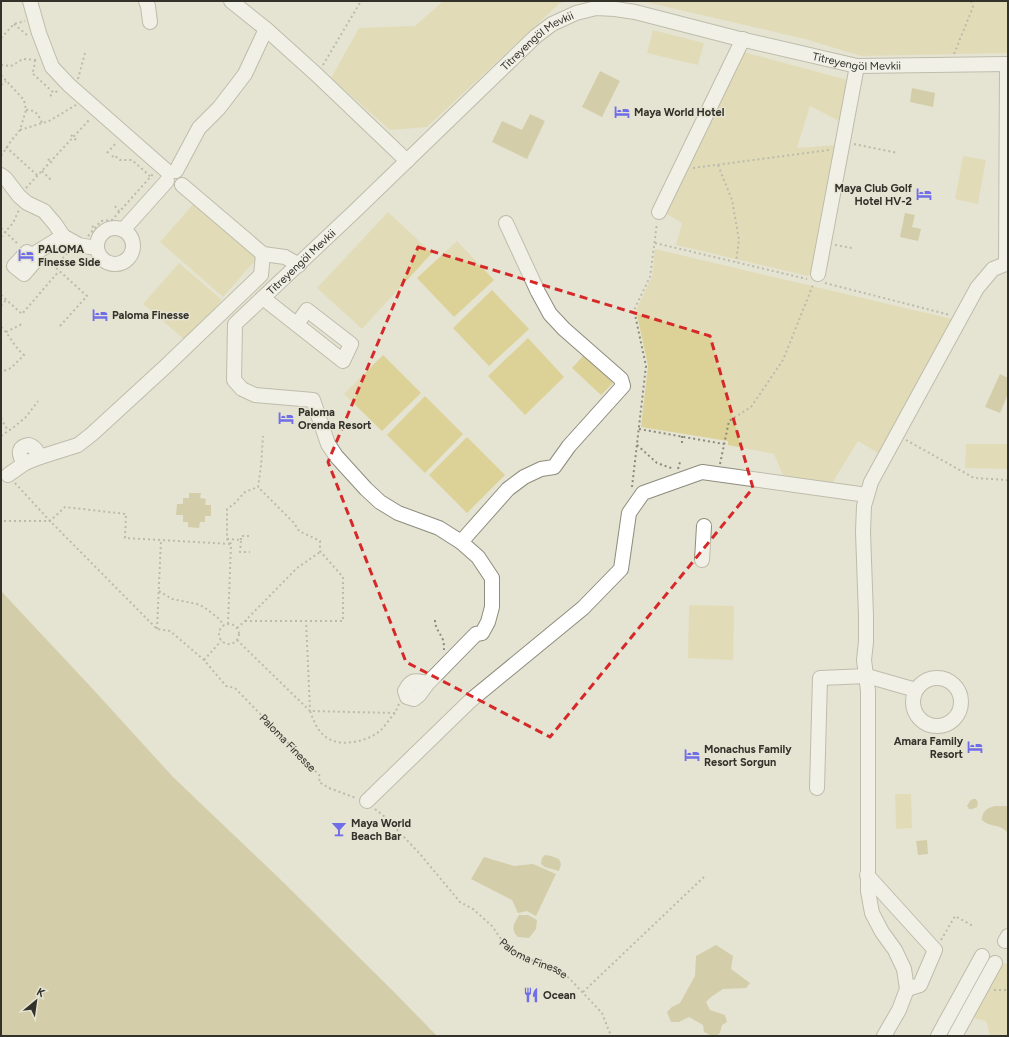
<svg xmlns="http://www.w3.org/2000/svg" width="1009" height="1037" viewBox="0 0 1009 1037" font-family="Figtree,sans-serif">
  <style>
    .green { fill: #dcd298 }
    .water { fill: #bcb278 }
    .lines { fill: none; stroke-linecap: round; stroke-linejoin: round }
    .minor-casing { stroke: #8e8c7c; stroke-width: 16 }
    .path { stroke: #8a897d; stroke-width: 2; stroke-dasharray: 2 3; stroke-linecap: butt }
    .minor { stroke: #fff; stroke-width: 14 }
    .marked { fill: none; stroke: #d62828; stroke-width: 3; stroke-dasharray: 8 5; stroke-linejoin: round }
    .labels { text-anchor: middle; stroke-width: 3; stroke-linejoin: round; paint-order: stroke }
    .street-label { font-size: 11px; fill: #32312a; stroke: #e5e3d2 }
    .poi-label { font-size: 11px; font-weight: bold; fill: #32312a; stroke: #e5e3d2; text-anchor: start }
  </style>
  <rect width="100%" height="100%" fill="#e5e3d2"/>
  <path class="green" d="M443,1H571L560,3L427,127L390,130L331,78L359,28L415,26Z
    M641,1H1008V53L861,56L805,39Z
    M653,30L704,43L698,65L647,53Z
    M743,52L848,80L839,121L810,106L797,148L836,145L813,272L808,276L676,245L682,223L663,212Z
    M963,156L986,160L978,204L955,199Z
    M196,201L259,256L223,297L160,242Z
    M388,212L432,253L362,329L317,288Z
    M457,241L494,280L454,317L417,278Z
    M655,249L956,320L880,454L858,441L831,485L784,478L774,454L728,445V441L641,427L648,366L636,310L652,277Z
    M179,263L222,300L186,341L143,304Z
    M492,290L529,329L489,366L453,328Z
    M528,338L564,377L525,415L488,376Z
    M383,355L421,393L382,431L344,394Z
    M584,355L613,383L601,395L572,368Z
    M425,396L463,434L425,473L387,435Z
    M467,437L505,475L467,513L429,475Z
    M966,444H1008V469L965,468Z
    M689,605L734,606L733,660L688,658Z
    M895,794H911L912,828L896,829Z
    M989,960L1008,964V1036H990L986,1021L961,1015Z"/>
  <path class="water" d="M600,71L620,81L602,117L582,107Z
    M912,88L935,93L933,107L910,102Z
    M530,114L545,121L527,159L492,142L502,121L522,130Z
    M905,213L915,215L912,227L921,229L918,241L900,237Z
    M1000,374L1006,377H1008V394L1000,413L985,407Z
    M189,493H201L200,498L206,499L205,505H211V516H205V522H200L199,528L188,527V522H183V515H176L177,504H183V498H189Z
    M1,591L90,686L173,777L281,880L393,991L437,1036H1Z
    M973,799H976C978,802 978,804 977,807L972,809H969L967,806L970,801Z
    M995,806H1008V833C1000,823 990,828 982,820C982,811 987,808 995,806Z
    M927,840L928,854L918,855L916,841Z
    M545,855L551,856L559,859L561,864L559,871L545,867L541,864L542,858Z
    M484,857L514,866L533,864L556,874L536,916L527,911L518,913L512,900L471,879Z
    M519,915H528L537,920L536,929L529,938L518,937C510,929 514,924 519,915Z
    M716,945L733,956L731,969L750,983L746,988L723,989L711,997L706,1002L710,1010L725,1015L727,1022L722,1025L720,1033L716,1036H712L704,1032L703,1025L689,1017L679,1022H671L667,1012L672,1007L680,1003L695,976L696,956Z"/>
  <g class="lines">
    <defs>
      <g id="minor">
        <path d="M30,1L39,33L52,67L69,85L169,173"/>
        <path d="M146,1L148,6L150,22"/>
        <path d="M231,1L266,29L317,75L407,161"/>
        <path d="M176,171L199,128L219,108L245,74L266,29"/>
        <path d="M1,175L6,179L19,196L27,203L44,211L55,224L63,236L79,245L90,247H97"/>
        <path d="M182,185L263,254L285,257L299,265"/>
        <path d="M659,212L743,39"/>
        <circle cx="115" cy="246" r="18"/>
        <path d="M123,230L167,181"/>
        <path d="M32,256L36,260L24,274L14,266L27,252L32,256L37,252L63,236"/>
        <path d="M1006,263L1007,64"/>
        <path d="M818,274L857,66"/>
        <path d="M263,298L343,361L351,344L307,310L297,324"/>
        <path d="M29,445C35,447 37,451 40,457L25,463C18,456 17,447 29,445Z"/>
        <path d="M40,457L78,445L92,434L165,367L261,275L263,254"/>
        <path d="M8,475L25,463"/>
        <path d="M461,542L508,489L524,477L541,469L554,467L569,446L623,386L621,379L564,329L550,314L538,292L506,223"/>
        <path d="M702,560L704,526"/>
        <circle cx="937" cy="702" r="24"/>
        <path id="s3" d="M428,683C415,681 412,678 405,691L407,697L414,699L419,695L428,683L476,634L482,633L488,622L492,607V578L478,557L461,542L439,528L398,513L380,502L366,489L336,456L328,444L313,400L255,395L242,389L234,380L235,324L355,211L536,36L552,24L576,13L596,8L615,9L635,12L736,38L857,66L1008,64"/>
        <path d="M817,788L820,678L867,676L916,690"/>
        <path d="M367,801L471,700L583,608L621,569L629,513L643,493L702,472L867,495"/>
        <path d="M867,875L935,950L920,985L907,989"/>
        <path d="M1005,941L1008,936"/>
        <path d="M884,1036L899,1010L907,989L904,969L895,950L882,932L872,913L868,891V691L864,660L866,642V616L863,532L864,506L871,482L977,288L993,269L1008,263"/>
        <path d="M938,1036L982,956"/>
        <path d="M955,1036L995,963"/>
      </g>
    </defs>
    <use href="#minor" class="minor-casing"/>
    <g class="path">
      <path d="M14,24L28,36"/>
      <path d="M1,38L14,24L25,21"/>
      <path d="M954,54L973,7L971,1"/>
      <path d="M35,60L34,69L32,73L54,93L59,90"/>
      <path d="M1,65L11,66L23,59L36,60"/>
      <path d="M323,65L361,1"/>
      <path d="M1,75L24,100L26,110L20,130L11,141L1,156"/>
      <path d="M78,79L85,53"/>
      <path d="M1,85L6,81"/>
      <path d="M50,96L54,93"/>
      <path d="M26,110C36,110 38,114 42,123"/>
      <path d="M20,130L49,121L76,105"/>
      <path d="M71,135L76,140"/>
      <path d="M854,144L898,153"/>
      <path d="M6,147L38,176"/>
      <path d="M107,153L117,142"/>
      <path d="M112,157L114,155L120,160H132L151,177"/>
      <path d="M48,159L52,163"/>
      <path d="M718,165L732,200L739,240L736,262"/>
      <path d="M693,168L829,150"/>
      <path d="M42,171L51,180L49,181"/>
      <path d="M26,188L90,119"/>
      <path d="M115,206L120,213"/>
      <path d="M92,226L101,234"/>
      <path d="M1,228L19,245"/>
      <path d="M88,236L101,221L112,220L153,174"/>
      <path d="M1,237L13,223L19,210"/>
      <path d="M655,243L807,279"/>
      <path d="M835,245L852,248"/>
      <path d="M47,260L55,267"/>
      <path d="M825,283L950,315"/>
      <path d="M1,295L22,314L59,271"/>
      <path d="M1,306L6,300"/>
      <path d="M60,326L87,296L55,267L68,252"/>
      <path d="M1,327C10,335 14,347 24,355L11,368L1,372"/>
      <path d="M6,332L22,324"/>
      <path d="M1,418L8,431"/>
      <path d="M639,429L724,444"/>
      <path d="M1,436L14,427L26,417L38,401"/>
      <path d="M682,436V444"/>
      <path d="M906,440L974,478L1008,480"/>
      <path d="M637,445L657,463L674,469"/>
      <path d="M720,464L729,421L751,407L783,360L813,285"/>
      <path d="M678,469L680,462"/>
      <path id="s1" d="M15,483L50,521L157,629L170,631L204,660L226,686L235,688L320,776L319,782L329,788L356,798"/>
      <path d="M632,487L646,366L634,310L650,277L657,223"/>
      <path d="M4,521H50L65,507L126,514L125,538L231,544"/>
      <path d="M227,539L241,540L240,552H250"/>
      <path d="M241,540V536H249"/>
      <path d="M159,591L172,599L197,604L204,607L218,618L224,625"/>
      <path d="M306,620L310,710"/>
      <path d="M435,620C435,629 440,632 443,640C444,643 444,647 444,650"/>
      <path d="M245,621H343V577L320,551V541L299,531L294,523L258,487"/>
      <circle cx="229" cy="634" r="10"/>
      <path d="M228,624L231,544L227,539V509L235,503L245,492L258,487L261,466L263,436"/>
      <path d="M237,628L245,621L297,568L320,552"/>
      <path d="M157,629L161,540"/>
      <path d="M237,640L310,711"/>
      <path d="M204,660L221,641"/>
      <path d="M395,713C390,718 386,725 381,730C369,741 343,747 329,739C318,733 314,722 310,711L395,713L399,704"/>
      <path id="s2" d="M375,809L385,817L420,854L460,902L473,909L492,926L503,942L515,952L536,962L556,968L569,978L602,1013L611,1036"/>
      <path d="M941,940L955,916L973,926"/>
      <path d="M994,990H1008"/>
      <path d="M583,992L706,875"/>
    </g>
    <use href="#minor" class="minor"/>
  </g>
  <path d="M0 0H1009V1037H0ZM418,247L710,336L753,488L550,737L406,662L328,462Z" fill="#e5e3d2" fill-opacity=".55" fill-rule="evenodd"/>
  <path class="marked" d="M418,247L710,336L753,488L550,737L406,662L328,462Z"/>
  <defs>
    <symbol id="hotel-bare" viewBox="-9 -9 18 18"><path d="M-6-4.5h1.5V1H6V5H4.5V3h-9V5H-6ZM-4 0a1.8 1.8 0 1 1 3.6 0ZM.5 0V-2.5h3Q6-2.5 6 0Z" fill="#6f6de7" stroke="#e5e3d2" stroke-width="2.5" paint-order="stroke"/></symbol>
    <symbol id="bar-bare" viewBox="-9 -9 18 18"><path d="M-6-5H6L.8 .8V4.5H3.5V6h-7V4.5H-.8V.8Z" fill="#6f6de7" stroke="#e5e3d2" stroke-width="2.5" paint-order="stroke"/></symbol>
    <symbol id="restaurant-bare" viewBox="-9 -9 18 18"><path d="M-5-6h1v4h1v-4h1v4h1v-4h1v5L-1.5 .5V6h-2V.5L-5-1ZM5-6V6H3V1.5H1.5Q1.5-4 5-6Z" fill="#6f6de7" stroke="#e5e3d2" stroke-width="2.5" paint-order="stroke"/></symbol>
  </defs>
  <g fill-rule="evenodd">
    <use href="#hotel-bare" x="611" y="101" width="22" height="22"/>
    <use href="#hotel-bare" x="913" y="183" width="22" height="22"/>
    <use href="#hotel-bare" x="15" y="244" width="22" height="22"/>
    <use href="#hotel-bare" x="89" y="304" width="22" height="22"/>
    <use href="#hotel-bare" x="275" y="407" width="22" height="22"/>
    <use href="#hotel-bare" x="964" y="736" width="22" height="22"/>
    <use href="#hotel-bare" x="681" y="744" width="22" height="22"/>
    <use href="#bar-bare" x="328" y="818" width="22" height="22"/>
    <use href="#restaurant-bare" x="520" y="984" width="22" height="22"/>
  </g>
  <g class="labels">
    <g class="street-label">
      <text dy="4" stroke="none"><textPath href="#s3" startOffset="1013">Titreyengöl Mevkii</textPath></text>
      <text dy="4" stroke="none"><textPath href="#s3" startOffset="1349">Titreyengöl Mevkii</textPath></text>
      <text dy="4" stroke="none"><textPath href="#s3" startOffset="689">Titreyengöl Mevkii</textPath></text>
      <text dy="4" stroke="none"><textPath href="#s1" startOffset="381">Paloma Finesse</textPath></text>
      <text dy="4" stroke="none"><textPath href="#s2" startOffset="221">Paloma Finesse</textPath></text>
    </g>
    <g class="poi-label">
      <text x="634" y="116">Maya World Hotel</text>
      <text x="912" y="192" text-anchor="end">Maya Club Golf<tspan x="912" dy="13">Hotel HV-2</tspan></text>
      <text x="38" y="253">PALOMA<tspan x="38" dy="13">Finesse Side</tspan></text>
      <text x="112" y="319">Paloma Finesse</text>
      <text x="298" y="416">Paloma<tspan x="298" dy="13">Orenda Resort</tspan></text>
      <text x="963" y="745" text-anchor="end">Amara Family<tspan x="963" dy="13">Resort</tspan></text>
      <text x="704" y="753">Monachus Family<tspan x="704" dy="13">Resort Sorgun</tspan></text>
      <text x="351" y="827">Maya World<tspan x="351" dy="13">Beach Bar</tspan></text>
      <text x="543" y="999">Ocean</text>
    </g>
  </g>
  <rect width="1009" height="1037" fill="none" stroke="#32312a" stroke-width="4"/>
  <g transform="translate(36 1001) rotate(29)" stroke="#e5e3d2" stroke-width="3" paint-order="stroke">
  <path d="M0-3L7 15L0 10L-7 15Z" fill="#32312a"/>
  <text y="-6" font-size="11" font-weight="bold" text-anchor="middle" fill="#32312a">K</text>
  </g>
</svg>
